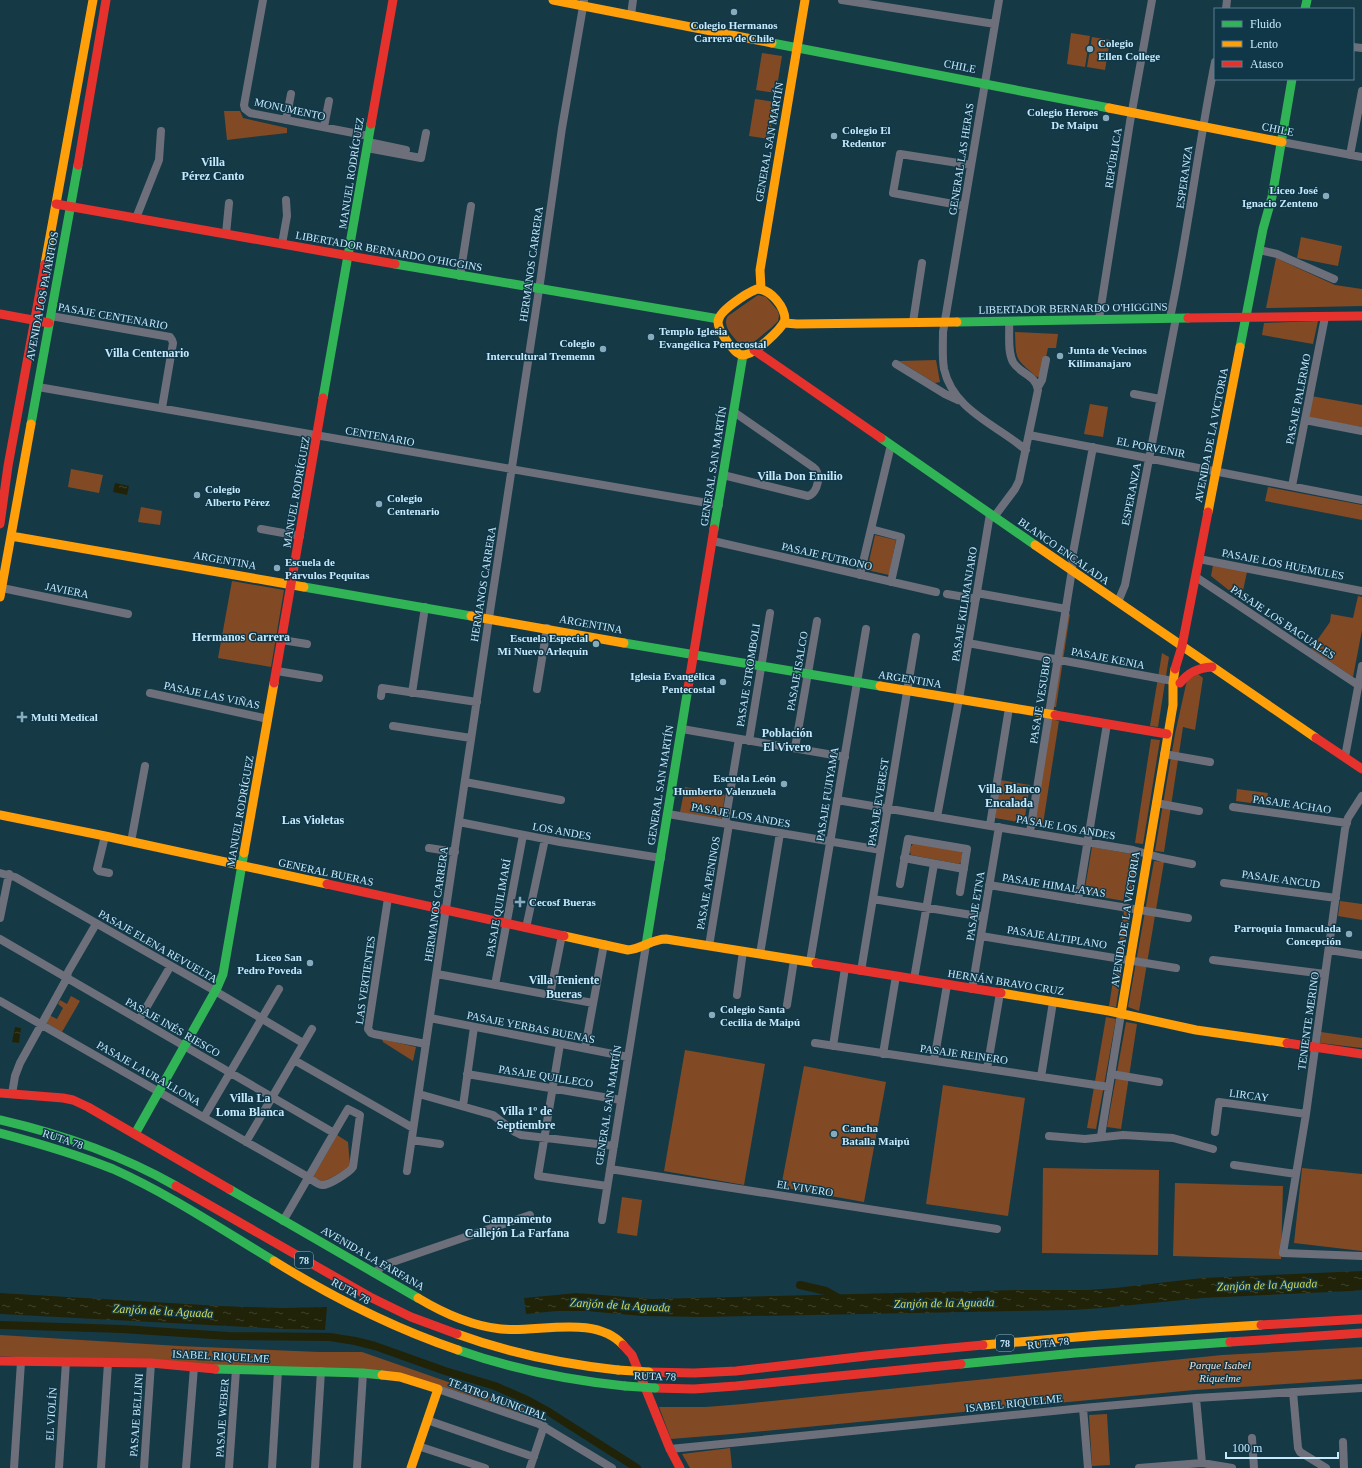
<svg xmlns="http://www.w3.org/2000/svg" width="1362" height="1468" viewBox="0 0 1362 1468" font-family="Georgia,serif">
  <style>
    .green { fill: #814a24 }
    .water { fill: url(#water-ripples) }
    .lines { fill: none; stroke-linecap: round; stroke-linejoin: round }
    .canal { stroke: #202308; stroke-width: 8 }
    .street { stroke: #6d707b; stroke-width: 8 }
    .fast { stroke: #30b455; stroke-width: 9 }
    .slow { stroke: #ff9f0a; stroke-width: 9 }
    .jam { stroke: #e5322d; stroke-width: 9 }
    .fast-bridge { stroke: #30b455; stroke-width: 9 }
    .slow-bridge { stroke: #ff9f0a; stroke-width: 9 }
    .poi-dot { fill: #88abbc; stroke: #0f3748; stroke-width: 1.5 }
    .labels { text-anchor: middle; stroke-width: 3; stroke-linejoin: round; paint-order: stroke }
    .shield { fill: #0f3748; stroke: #8fb4c5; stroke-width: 1 }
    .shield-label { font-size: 10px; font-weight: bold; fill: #c6e9fb }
    .poi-label { font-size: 11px; font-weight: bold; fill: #c6e9fb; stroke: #0f3748; text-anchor: start }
    .street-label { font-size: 11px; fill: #c6e9fb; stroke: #0f3748 }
    .park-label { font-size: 11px; font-style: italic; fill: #f5ded1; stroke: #0f3748 }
    .neighbourhood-label { font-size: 12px; font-weight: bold; fill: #c6e9fb; stroke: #0f3748 }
    .water-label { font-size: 12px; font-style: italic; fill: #d2d651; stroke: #0f3748 }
  </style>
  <defs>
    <pattern id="water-ripples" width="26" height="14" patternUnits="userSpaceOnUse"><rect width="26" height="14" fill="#202308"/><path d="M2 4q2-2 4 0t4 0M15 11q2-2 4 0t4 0" fill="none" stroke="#3f432d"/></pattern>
  </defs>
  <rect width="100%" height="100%" fill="#163946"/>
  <path class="green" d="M1071,33L1090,36L1085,67L1067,64Z
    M1092,37L1110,40L1105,70L1087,67Z
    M762,53L782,56L776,93L756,90Z
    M755,99L775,102L769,139L749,136Z
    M224,111H240L243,118L287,128V133L227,140Z
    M1301,237L1342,246L1338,266L1297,258Z
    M1276,258L1335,285L1362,289V306L1266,308Z
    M758,295L766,297L778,311L779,316L778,321L771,328L749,346H741C734,337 721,326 728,316Z
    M1318,321L1313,344L1262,335L1264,323Z
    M1015,332L1058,334L1056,348H1048L1042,376L1037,377C1015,358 1016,361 1015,332Z
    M936,360L940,382L935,383L899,361Z
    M1311,396L1362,405V427L1307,418Z
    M1090,404L1108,407L1103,437L1084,434Z
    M71,469L103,475L99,493L68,487Z
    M1268,487L1362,505V520L1265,501Z
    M141,507L162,511L160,525L138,522Z
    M875,535L896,540L889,575L867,570Z
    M1213,565L1247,572L1241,600L1211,576Z
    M232,581L284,590L271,667L218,658Z
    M1358,596L1362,597V630L1353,677L1311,649L1330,622L1331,614L1353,618Z
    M1066,614H1070L1056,707H1052Z
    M1162,653L1169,657L1158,727L1150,726Z
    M1198,674L1203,678L1195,730L1183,727L1164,852L1155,851L1175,734L1187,680Z
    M1051,719L1059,721L1043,824L1034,823Z
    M1151,739L1160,740L1143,844L1135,843Z
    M1000,780L1030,785L1024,823L995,818Z
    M685,787L725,795L721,820L680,812Z
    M1237,789L1268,793L1266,805L1236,801Z
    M914,843L961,851L963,854L961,862L959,864L911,855C909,851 910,846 914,843Z
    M1092,847L1138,855L1130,902L1084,894Z
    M1154,861L1164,862L1139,1011L1128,1007Z
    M1340,901L1362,904V920L1338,916Z
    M1124,911L1131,912L1116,1007L1109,1006Z
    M71,996L80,1001L62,1032L45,1022L49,1015L57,1019L63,1008L58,1004L60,1000L67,1004Z
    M1106,1017L1116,1019L1096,1129L1087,1128Z
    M1126,1022L1137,1024L1121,1129L1107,1127Z
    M1321,1032L1362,1038V1048L1320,1043Z
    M382,1039L416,1047L413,1061L383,1042Z
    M685,1050L765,1064L744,1185L664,1171Z
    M804,1066L886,1082L864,1202L781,1187Z
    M943,1085L1025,1098L1008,1216L926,1204Z
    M337,1135L348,1142L350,1165L349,1168L323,1182L313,1177Z
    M1043,1168L1159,1170L1158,1255L1042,1253Z
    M1302,1168L1362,1174V1251L1294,1243Z
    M1175,1183L1283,1186L1281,1259L1173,1256Z
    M622,1197L642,1200L637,1236L617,1233Z
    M0,1335L179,1346L319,1352H362L526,1409L523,1414L430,1382L0,1356Z
    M1362,1347V1379L1194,1390L732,1434L671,1439L659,1407H706L743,1404L1222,1355Z
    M1107,1414L1110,1465L1092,1466L1089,1415Z
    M730,1448L732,1468H690L682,1454Z"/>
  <path class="water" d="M115,483L129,486L127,495L113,492Z
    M15,1027L21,1028L19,1043L12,1042Z
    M1362,1271V1290L1352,1291L1203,1298L1102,1308L1073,1310L703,1317L642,1316L586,1311H557L526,1314L524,1298L577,1293L652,1299L1018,1290H1088L1115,1288L1202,1278Z
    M0,1293L221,1306L282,1308L327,1307L325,1330L284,1329L0,1314Z"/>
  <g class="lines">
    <path class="canal" d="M800,1285L826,1291L842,1300
      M0,1325L122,1329L228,1336L330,1337L355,1341L375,1346L445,1371L495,1386L527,1400L549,1412L637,1468"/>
    <path class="street" d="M263,0L244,105L245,109L250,113L369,136
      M842,0L995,24
      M999,0L943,332C943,344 942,357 944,369C953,410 997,425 1026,450
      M1226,9L1227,0
      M631,15L633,0
      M1353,47L1362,48
      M286,120L291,94
      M324,127L329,101
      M368,142L406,150
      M1282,142L1362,157
      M367,148L421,158L426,133
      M1350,155L1362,91
      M964,206L893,193L900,154L971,165
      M136,218L159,160L161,131
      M226,234L229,203
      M282,244L287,216L286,200
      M1259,250L1277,254L1334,279
      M460,276L471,206
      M51,316L170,337L172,340L173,343L162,408
      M1170,318C1188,233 1198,147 1215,62
      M1099,319L1130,122L1152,0
      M913,322L922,263
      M896,364L945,394L958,400
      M38,387L719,505
      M1038,387L1042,380L1046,360
      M1134,394L1160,399
      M1305,420L1362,431
      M1029,435L1362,500
      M723,475L808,496C818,493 822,474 813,467L734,412
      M1292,486L1325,317
      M994,517L1015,489L1019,481L1038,390C1036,375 1020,374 1013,362C1007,351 1010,333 1009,321
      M261,529L300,536
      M871,529L901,537L891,582
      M713,541L936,592
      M1199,559L1362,591
      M860,575L891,445
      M1196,577L1358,685
      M2,588L128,614
      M977,593L1066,609
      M947,594L976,599
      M1118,602L1125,585L1176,318
      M282,640L307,644
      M968,643L1173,681
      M277,671L319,678
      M537,689L547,628
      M150,693L268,719
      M412,693L425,607
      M381,696L382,688L477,702
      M393,726L471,738
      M682,729L845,757
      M749,741L770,613
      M795,748L817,621
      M1164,754L1210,762
      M1345,757L1362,666
      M465,782L561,800
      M1362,796L1348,818L1345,829L1306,1114L1283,1253L1362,1256
      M837,800L1133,850L1162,858L1192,864
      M1156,803L1199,811
      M1233,807L1347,823
      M668,814L881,850
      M937,817L959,699L990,514
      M459,822L560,842L661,858
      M725,823L739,739
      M990,825L1009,708
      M1030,832L1072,570L1073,553L1093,447
      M105,836L97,869L99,871L109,873
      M131,842L145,766
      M429,848L455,852
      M904,858L964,869
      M0,873L15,877L210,988L303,1043
      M1224,883L1336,898
      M900,884L908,839L967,849L960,892
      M989,885L1188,918
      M388,898L368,1029L371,1033L374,1034L426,1044
      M873,899L984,917
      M1078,900L1107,724
      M0,918L9,874
      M526,928L545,839
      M981,936L1176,968
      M0,939L334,1133
      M709,946L729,824
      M1329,950L1362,955
      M760,954L780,833
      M1213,960L1325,974
      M810,962L866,629
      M861,971L916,637
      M437,974L593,1003
      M914,979L934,864
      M495,985L523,835
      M972,989L999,827
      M550,995L562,935
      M737,995L743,951
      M0,1001L308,1177C312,1180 318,1185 322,1185C328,1186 350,1172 353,1167L360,1115L348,1109C326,1146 305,1184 283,1221
      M787,1005L794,960
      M430,1018L628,1057
      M139,1020L170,967
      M815,1043L1109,1087
      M560,1044L538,1176L607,1186
      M833,1046L845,968
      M585,1048L604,944
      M883,1054L896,976
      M294,1060L413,1128
      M934,1061L947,985
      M987,1069L1000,993
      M467,1074L621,1100
      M1111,1074L1159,1082
      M1041,1077L1053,1002
      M12,1094L15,1076L20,1063L67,978L68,972L96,924
      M419,1094L493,1115L515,1132L521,1135L614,1146
      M463,1106L474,1027
      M204,1117L279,989
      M1215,1132L1219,1102L1306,1114
      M1049,1136L1085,1139L1123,1135L1173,1138L1213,1149
      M1101,1136L1121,1014
      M412,1140L440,1144
      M246,1142L312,1029
      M1234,1165L1296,1174
      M610,1169L997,1229
      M407,1171L489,618L540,283L562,128L584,1
      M602,1220L646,945
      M374,1273L384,1265L530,1215
      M438,1389L539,1424L612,1468
      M1293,1392L1298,1448L1300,1452L1326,1468
      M1196,1398L1202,1463
      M1083,1408L1088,1468
      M427,1420L534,1457
      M1252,1438L1254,1468
      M1343,1442L1344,1468
      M418,1446L485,1468
      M670,1449L1083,1408L1196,1398L1362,1388
      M14,1468L21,1362
      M59,1468L66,1362
      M101,1468L108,1363
      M144,1468L151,1363
      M186,1468L194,1367
      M229,1468L236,1370
      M272,1468L278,1371
      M315,1468L321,1371
      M357,1468L363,1373
      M530,1468L544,1426
      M1139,1468L1202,1463L1232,1468"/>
    <path class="fast" d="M1305,9L1307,0
      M772,43L1109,108
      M395,264L719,319
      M957,322L1188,318
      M1240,347L1263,229L1272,197L1292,79
      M323,398L371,124
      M31,424L78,165
      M881,438L1035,545
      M714,529L743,355
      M304,587L471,616
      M624,643L880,686
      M646,945L688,688
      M0,1120C61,1134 121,1155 176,1186
      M0,1133C38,1143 76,1154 113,1169C169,1194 221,1229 274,1261
      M135,1134L217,988L223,974L244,853
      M229,1189L418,1298
      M458,1350C512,1369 568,1380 625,1386
      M961,1364L1075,1353L1230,1342
      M215,1369L363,1373L382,1375"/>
    <path class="slow" d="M553,0L772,43
      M1109,108L1282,142
      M45,264L93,0
      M757,289C771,289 785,307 785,320C781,330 754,355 743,355C737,355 733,348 729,344C725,338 718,330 718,322C718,311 747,293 757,289Z
      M761,289L760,270L805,0
      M785,323L797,324L957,322
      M1208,512L1240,347
      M11,536L304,587
      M1035,545L1316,738
      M0,597L31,424
      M471,616L624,643
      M880,686L1055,715
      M0,815L105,836L327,884
      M244,853L274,683
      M564,936L628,950C642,949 652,939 666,939L816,963
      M1001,993L1109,1011L1196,1030L1287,1043
      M1121,1014L1173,705V683L1175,669
      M274,1261C332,1297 393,1328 458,1350
      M418,1298C443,1313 472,1326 501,1329C538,1333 595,1314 623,1345
      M457,1334C509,1353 563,1364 618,1370
      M983,1345L1100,1335L1261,1325
      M382,1375L400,1377L438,1389L411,1468"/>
    <path class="jam" d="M371,124L393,0
      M78,165L106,0
      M56,204L395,264
      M0,314L49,323
      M1188,318L1362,316
      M754,350L881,438
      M0,524L8,466L45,264
      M1175,669L1182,646L1208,512
      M274,683L323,398
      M1180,683C1189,672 1198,668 1212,667
      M688,688L714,529
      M1055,715L1167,734
      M1316,738L1362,769
      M327,884L564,936
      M816,963L1001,993
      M1287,1043L1362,1054
      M0,1093L63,1098L73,1100L88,1107L229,1189
      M176,1186L370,1297L411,1317L457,1334
      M1261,1325L1362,1319
      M1230,1342L1362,1333
      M623,1345L632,1355L670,1449L680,1468
      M0,1361L151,1363L215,1369
      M649,1372L694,1373L736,1371L875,1355L983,1345
      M655,1388L694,1389L736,1386L961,1364"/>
    <path class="fast-bridge" d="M625,1386L655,1388"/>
    <path class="slow-bridge" d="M618,1370L649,1372"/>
  </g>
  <g class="poi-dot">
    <circle cx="734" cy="12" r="4"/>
    <circle cx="1090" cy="49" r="4"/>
    <circle cx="1106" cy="118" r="4"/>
    <circle cx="834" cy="136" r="4"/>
    <circle cx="1326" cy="196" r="4"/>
    <circle cx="651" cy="337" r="4"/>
    <circle cx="603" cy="349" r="4"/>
    <circle cx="1060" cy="356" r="4"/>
    <circle cx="197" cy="495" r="4"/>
    <circle cx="379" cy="504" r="4"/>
    <circle cx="277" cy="568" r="4"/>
    <circle cx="596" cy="644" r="4"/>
    <circle cx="723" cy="682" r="4"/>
    <path d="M20 711h4v4h4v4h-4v4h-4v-4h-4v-4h4z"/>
    <circle cx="784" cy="784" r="4"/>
    <path d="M518 896h4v4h4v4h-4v4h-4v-4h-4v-4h4z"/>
    <circle cx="1349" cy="934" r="4"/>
    <circle cx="310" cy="963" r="4"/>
    <circle cx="712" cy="1015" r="4"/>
    <circle cx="834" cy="1134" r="4"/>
  </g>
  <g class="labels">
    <g class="shield">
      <rect x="295" y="1252" width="18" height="16" rx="3"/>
      <rect x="996" y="1335" width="18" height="16" rx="3"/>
    </g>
    <g class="shield-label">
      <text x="304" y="1264">78</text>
      <text x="1005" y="1347">78</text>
    </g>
    <g class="poi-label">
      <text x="734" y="29" text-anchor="middle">Colegio Hermanos<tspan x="734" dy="13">Carrera de Chile</tspan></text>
      <text x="1098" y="47">Colegio<tspan x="1098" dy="13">Ellen College</tspan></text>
      <text x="1098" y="116" text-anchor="end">Colegio Heroes<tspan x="1098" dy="13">De Maipu</tspan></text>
      <text x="842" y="134">Colegio El<tspan x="842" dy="13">Redentor</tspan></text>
      <text x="1318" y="194" text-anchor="end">Liceo José<tspan x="1318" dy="13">Ignacio Zenteno</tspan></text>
      <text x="659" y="335">Templo Iglesia<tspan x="659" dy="13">Evangélica Pentecostal</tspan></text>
      <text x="595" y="347" text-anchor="end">Colegio<tspan x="595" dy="13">Intercultural Trememn</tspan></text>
      <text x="1068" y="354">Junta de Vecinos<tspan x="1068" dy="13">Kilimanajaro</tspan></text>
      <text x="205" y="493">Colegio<tspan x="205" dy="13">Alberto Pérez</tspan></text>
      <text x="387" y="502">Colegio<tspan x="387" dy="13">Centenario</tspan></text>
      <text x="285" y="566">Escuela de<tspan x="285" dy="13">Párvulos Pequitas</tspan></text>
      <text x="588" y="642" text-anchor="end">Escuela Especial<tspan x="588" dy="13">Mi Nuevo Arlequín</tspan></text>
      <text x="715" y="680" text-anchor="end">Iglesia Evangélica<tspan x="715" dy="13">Pentecostal</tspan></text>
      <text x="31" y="721">Multi Medical</text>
      <text x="776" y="782" text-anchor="end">Escuela León<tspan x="776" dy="13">Humberto Valenzuela</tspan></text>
      <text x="529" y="906">Cecosf Bueras</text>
      <text x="1341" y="932" text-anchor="end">Parroquia Inmaculada<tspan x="1341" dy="13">Concepción</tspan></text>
      <text x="302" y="961" text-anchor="end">Liceo San<tspan x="302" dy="13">Pedro Poveda</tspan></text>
      <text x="720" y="1013">Colegio Santa<tspan x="720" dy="13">Cecilia de Maipú</tspan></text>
      <text x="842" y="1132">Cancha<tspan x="842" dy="13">Batalla Maipú</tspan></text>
    </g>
    <g class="street-label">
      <text transform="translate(960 66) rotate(11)" y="4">CHILE</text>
      <text transform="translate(290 109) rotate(12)" y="4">MONUMENTO</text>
      <text transform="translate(1278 129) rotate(11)" y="4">CHILE</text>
      <text transform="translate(769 142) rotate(-80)" y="4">GENERAL SAN MARTÍN</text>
      <text transform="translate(1113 158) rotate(-81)" y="4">REPÚBLICA</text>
      <text transform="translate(961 159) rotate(-81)" y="4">GENERAL LAS HERAS</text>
      <text transform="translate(351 173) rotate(-81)" y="4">MANUEL RODRÍGUEZ</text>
      <text transform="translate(1184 177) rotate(-82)" y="4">ESPERANZA</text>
      <text transform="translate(389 251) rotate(10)" y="4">LIBERTADOR BERNARDO O'HIGGINS</text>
      <text transform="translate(531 264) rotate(-82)" y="4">HERMANOS CARRERA</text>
      <text transform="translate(42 296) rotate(-79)" y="4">AVENIDA LOS PAJARITOS</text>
      <text transform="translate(1073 308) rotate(-1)" y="4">LIBERTADOR BERNARDO O'HIGGINS</text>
      <text transform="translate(113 316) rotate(10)" y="4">PASAJE CENTENARIO</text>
      <text transform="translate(1298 399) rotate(-79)" y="4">PASAJE PALERMO</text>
      <text transform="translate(1211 435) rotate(-79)" y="4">AVENIDA DE LA VICTORIA</text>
      <text transform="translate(380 436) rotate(10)" y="4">CENTENARIO</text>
      <text transform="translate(1151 447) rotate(11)" y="4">EL PORVENIR</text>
      <text transform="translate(713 466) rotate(-81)" y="4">GENERAL SAN MARTÍN</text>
      <text transform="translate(296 492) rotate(-80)" y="4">MANUEL RODRÍGUEZ</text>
      <text transform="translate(1131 494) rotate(-79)" y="4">ESPERANZA</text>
      <text transform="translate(1064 551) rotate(35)" y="4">BLANCO ENCALADA</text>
      <text transform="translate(827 556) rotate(13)" y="4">PASAJE FUTRONO</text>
      <text transform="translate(225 560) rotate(10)" y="4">ARGENTINA</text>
      <text transform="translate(1283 564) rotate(11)" y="4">PASAJE LOS HUEMULES</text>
      <text transform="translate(483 584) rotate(-81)" y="4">HERMANOS CARRERA</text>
      <text transform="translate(67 590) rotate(11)" y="4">JAVIERA</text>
      <text transform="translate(964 604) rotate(-81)" y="4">PASAJE KILIMANJARO</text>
      <text transform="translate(1283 622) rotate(34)" y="4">PASAJE LOS BAGUALES</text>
      <text transform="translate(591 624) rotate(10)" y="4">ARGENTINA</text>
      <text transform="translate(1108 658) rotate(11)" y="4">PASAJE KENIA</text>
      <text transform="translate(797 671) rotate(-80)" y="4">PASAJE ISALCO</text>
      <text transform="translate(748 675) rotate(-81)" y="4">PASAJE STROMBOLI</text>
      <text transform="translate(910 679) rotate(9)" y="4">ARGENTINA</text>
      <text transform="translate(212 695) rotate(12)" y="4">PASAJE LAS VIÑAS</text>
      <text transform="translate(1040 700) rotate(-81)" y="4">PASAJE VESUBIO</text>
      <text transform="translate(660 785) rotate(-81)" y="4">GENERAL SAN MARTÍN</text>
      <text transform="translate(827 794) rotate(-81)" y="4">PASAJE FUJIYAMA</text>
      <text transform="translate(878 802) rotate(-81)" y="4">PASAJE EVEREST</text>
      <text transform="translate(1292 804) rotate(8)" y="4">PASAJE ACHAO</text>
      <text transform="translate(240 811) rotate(-80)" y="4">MANUEL RODRÍGUEZ</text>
      <text transform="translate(741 815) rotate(10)" y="4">PASAJE LOS ANDES</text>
      <text transform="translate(1066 827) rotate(10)" y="4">PASAJE LOS ANDES</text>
      <text transform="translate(562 831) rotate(10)" y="4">LOS ANDES</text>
      <text transform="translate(326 872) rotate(12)" y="4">GENERAL BUERAS</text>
      <text transform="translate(1281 879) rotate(8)" y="4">PASAJE ANCUD</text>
      <text transform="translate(708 883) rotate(-80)" y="4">PASAJE APENINOS</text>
      <text transform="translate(1054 885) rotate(9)" y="4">PASAJE HIMALAYAS</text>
      <text transform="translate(436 904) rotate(-82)" y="4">HERMANOS CARRERA</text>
      <text transform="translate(975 906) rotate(-81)" y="4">PASAJE ETNA</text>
      <text transform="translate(498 908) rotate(-80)" y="4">PASAJE QUILIMARÍ</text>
      <text transform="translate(1125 919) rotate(-81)" y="4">AVENIDA DE LA VICTORIA</text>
      <text transform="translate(1057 937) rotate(9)" y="4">PASAJE ALTIPLANO</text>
      <text transform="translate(158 946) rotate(30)" y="4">PASAJE ELENA REVUELTA</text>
      <text transform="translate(365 980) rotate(-82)" y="4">LAS VERTIENTES</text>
      <text transform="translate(1006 982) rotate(9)" y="4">HERNÁN BRAVO CRUZ</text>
      <text transform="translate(1308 1021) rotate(-82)" y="4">TENIENTE MERINO</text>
      <text transform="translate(173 1027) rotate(30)" y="4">PASAJE INÉS RIESCO</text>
      <text transform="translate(531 1027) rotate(11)" y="4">PASAJE YERBAS BUENAS</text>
      <text transform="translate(964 1054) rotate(8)" y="4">PASAJE REINERO</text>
      <text transform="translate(149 1073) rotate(30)" y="4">PASAJE LAURA LLONA</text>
      <text transform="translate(546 1076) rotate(9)" y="4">PASAJE QUILLECO</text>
      <text transform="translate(1249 1095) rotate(7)" y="4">LIRCAY</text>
      <text transform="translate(608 1105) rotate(-81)" y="4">GENERAL SAN MARTÍN</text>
      <text transform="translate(63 1139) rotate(18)" y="4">RUTA 78</text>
      <text transform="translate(805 1188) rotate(9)" y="4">EL VIVERO</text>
      <text transform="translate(373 1258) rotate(30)" y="4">AVENIDA LA FARFANA</text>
      <text transform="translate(351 1291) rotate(29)" y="4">RUTA 78</text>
      <text transform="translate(1048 1343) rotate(-6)" y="4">RUTA 78</text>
      <text transform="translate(221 1356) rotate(3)" y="4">ISABEL RIQUELME</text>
      <text transform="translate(655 1376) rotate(2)" y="4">RUTA 78</text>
      <text transform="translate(498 1399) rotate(20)" y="4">TEATRO MUNICIPAL</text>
      <text transform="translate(1014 1403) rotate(-6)" y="4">ISABEL RIQUELME</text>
      <text transform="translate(51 1414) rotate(-86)" y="4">EL VIOLÍN</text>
      <text transform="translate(136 1415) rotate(-86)" y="4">PASAJE BELLINI</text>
      <text transform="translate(222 1418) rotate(-86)" y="4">PASAJE WEBER</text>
    </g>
    <g class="park-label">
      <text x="1220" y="1369">Parque Isabel<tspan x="1220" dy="13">Riquelme</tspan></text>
    </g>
    <g class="neighbourhood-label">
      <text x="213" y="166">Villa<tspan x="213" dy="14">Pérez Canto</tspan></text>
      <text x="147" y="357">Villa Centenario</text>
      <text x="800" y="480">Villa Don Emilio</text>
      <text x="241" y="641">Hermanos Carrera</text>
      <text x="787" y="737">Población<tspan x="787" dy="14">El Vivero</tspan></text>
      <text x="1009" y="793">Villa Blanco<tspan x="1009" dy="14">Encalada</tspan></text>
      <text x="313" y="824">Las Violetas</text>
      <text x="564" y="984">Villa Teniente<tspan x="564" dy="14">Bueras</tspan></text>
      <text x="250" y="1102">Villa La<tspan x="250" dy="14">Loma Blanca</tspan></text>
      <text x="526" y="1115">Villa 1º de<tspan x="526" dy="14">Septiembre</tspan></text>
      <text x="517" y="1223">Campamento<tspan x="517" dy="14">Callejón La Farfana</tspan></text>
    </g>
    <g class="water-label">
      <text transform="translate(1267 1285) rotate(-2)" y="4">Zanjón de la Aguada</text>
      <text transform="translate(944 1303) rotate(-1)" y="4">Zanjón de la Aguada</text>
      <text transform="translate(620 1305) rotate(3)" y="4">Zanjón de la Aguada</text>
      <text transform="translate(163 1311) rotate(3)" y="4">Zanjón de la Aguada</text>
    </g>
  </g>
  <rect x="1214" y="8" width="140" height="72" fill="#0f3748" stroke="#587e90"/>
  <rect x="1222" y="21" width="20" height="6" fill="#30b455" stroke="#587e90"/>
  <text x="1250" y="28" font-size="12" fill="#c6e9fb">Fluido</text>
  <rect x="1222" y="41" width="20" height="6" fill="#ff9f0a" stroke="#587e90"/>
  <text x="1250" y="48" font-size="12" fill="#c6e9fb">Lento</text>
  <rect x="1222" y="61" width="20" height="6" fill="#e5322d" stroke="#587e90"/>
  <text x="1250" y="68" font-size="12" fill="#c6e9fb">Atasco</text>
  <path d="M1226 1452v6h112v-6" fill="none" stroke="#c6e9fb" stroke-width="2"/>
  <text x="1232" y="1452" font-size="12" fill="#c6e9fb" stroke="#0f3748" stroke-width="3" paint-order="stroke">100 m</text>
</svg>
